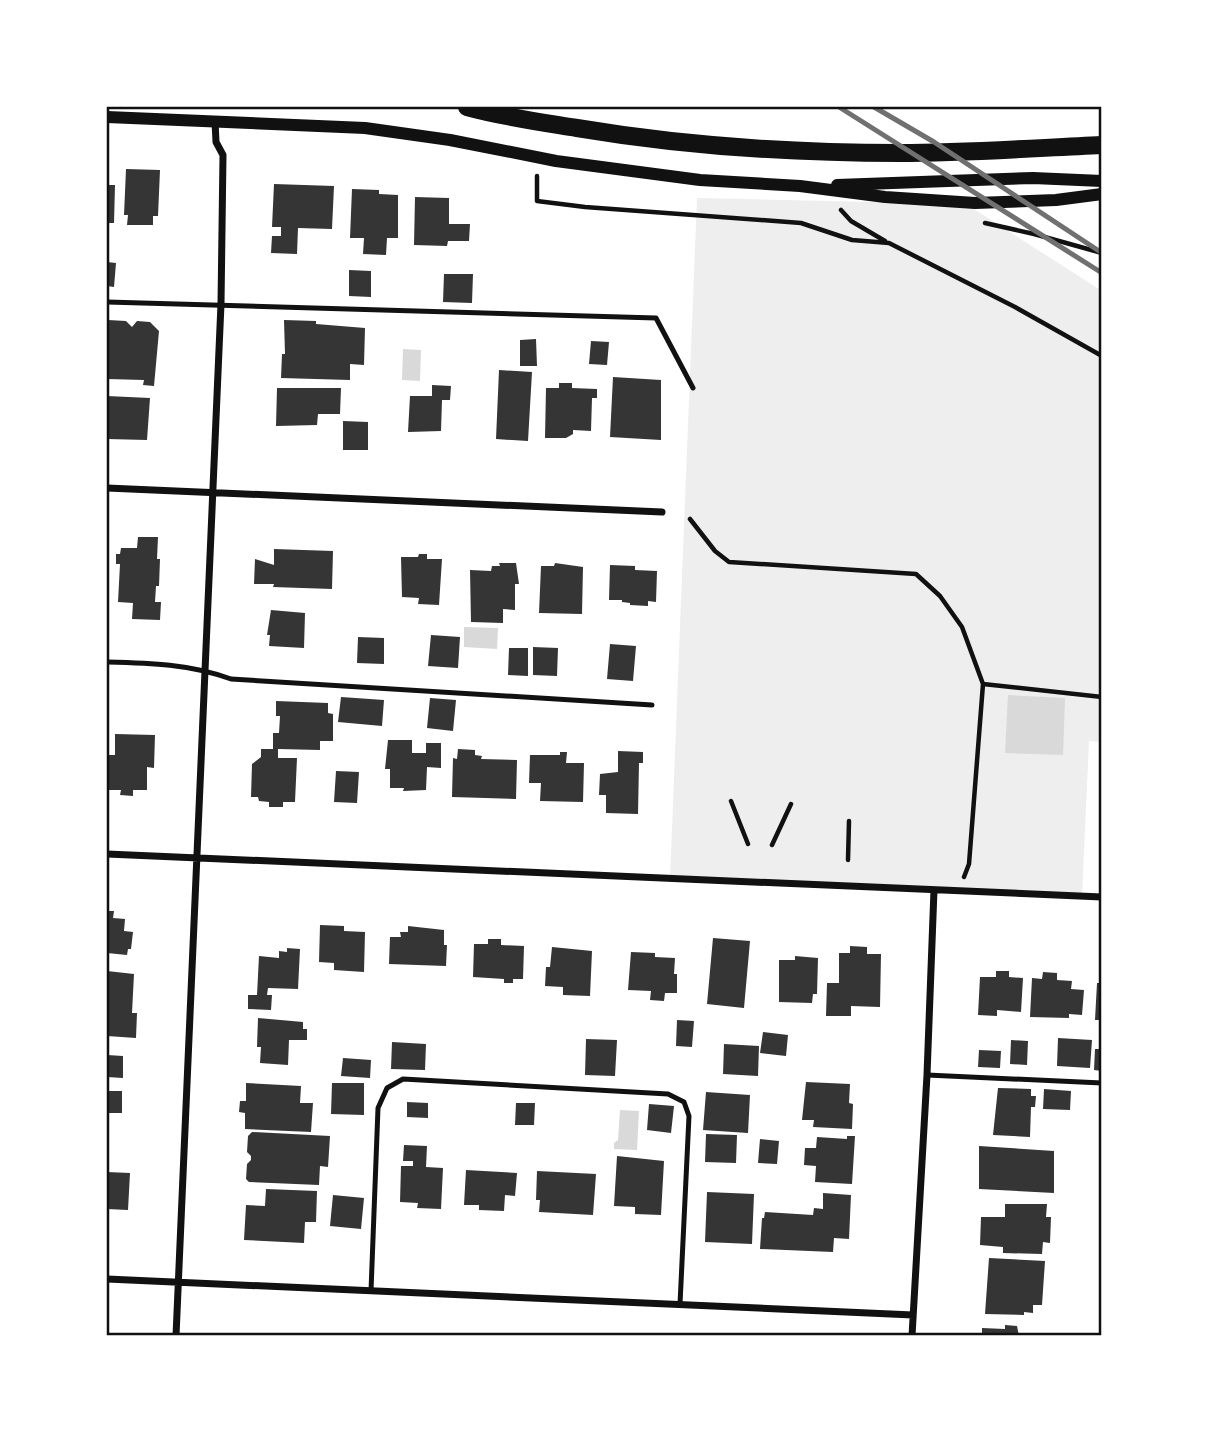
<svg xmlns="http://www.w3.org/2000/svg" width="1209" height="1443" viewBox="0 0 1209 1443" font-family="Signika,sans-serif">
  <style>
    .green { fill: #eee }
    .water { fill: #d9d9d9 }
    .building { fill: #353535 }
    .lines { fill: none; stroke-linecap: round; stroke-linejoin: round }
    .path { stroke: #111; stroke-width: 4.5 }
    .service { stroke: #111; stroke-width: 5 }
    .minor { stroke: #111; stroke-width: 7 }
    .tertiary { stroke: #111; stroke-width: 12 }
    .primary { stroke: #111; stroke-width: 18 }
    .rail { stroke: #707070; stroke-width: 5 }
    .neatline { fill: none; stroke: #111; stroke-width: 2.5 }
  </style>
  <rect width="100%" height="100%" fill="#fff"/>
  <path class="green" d="M697,198L966,204L1102,291V742L1089,741L1082,896L670,879Z"/>
  <path class="water" d="M403,349L421,350L420,381L402,380Z
    M464,627L498,628L497,649L464,647Z
    M1008,695L1065,698L1063,755L1005,753Z
    M620,1110L639,1111L637,1150L614,1149V1143L618,1140Z"/>
  <path class="building" d="M126,169L160,170L158,216H153V225H127L128,215H124Z
    M274,184L334,186L332,229L298,228L297,254L271,253L272,236H281V227H272Z
    M107,185H115L114,223H107Z
    M352,189L379,190V194L398,195V238H387L386,255L363,254L364,238H350Z
    M415,197L449,198V224H470L469,241H448L447,246L414,245Z
    M107,262L116,263L114,287L107,286Z
    M349,270L371,271V297L349,296Z
    M444,274H473L472,303L443,302Z
    M108,320L126,321L132,327L137,321L150,322L159,331L154,386L143,385L144,380L107,379Z
    M284,320L316,321V324L365,328L364,365L350,364V380L281,378L282,354H285Z
    M536,339L537,366H520V340Z
    M591,341L609,342L607,365L589,364Z
    M499,370L532,372L528,441L496,439Z
    M613,377L661,380V440L610,437Z
    M559,383H572V388L597,389V398H592L591,431L573,430V434L566,438H545L546,388H559Z
    M432,385L451,386L450,400H442L441,431L408,432L410,396H432Z
    M277,388H341L340,414H318L317,425L276,426Z
    M107,396L150,398L147,440L107,439Z
    M343,421L368,422V450H343Z
    M138,537H158L157,559H160L159,586H156L155,602H161L160,620L132,619L133,603L118,602L120,564H116V554H120L121,548H137Z
    M274,549L333,551L332,589L273,587L274,584H254L255,559L274,565Z
    M419,554H427V559H442L439,605L418,604L419,598L402,597L401,557H418Z
    M499,563H516L519,584H515V610L503,609V623L471,622L470,570L491,571L492,566H500Z
    M555,563L583,567L582,614L539,613L541,566H554Z
    M610,565L635,566V570L657,571L656,602L648,601V606L630,605V603L622,602V600H609Z
    M271,610L305,613L304,648L269,646L270,635H267Z
    M431,635L460,637L458,668L428,666Z
    M358,637L384,638V664L357,663Z
    M610,644L636,646L633,681L607,679Z
    M533,647L558,648L557,676L533,675Z
    M509,648H528V676L508,675Z
    M341,697L384,700L382,726L338,722Z
    M430,698L456,700L453,731L427,728Z
    M276,701L328,703V713L333,714V741H320V750L278,749V758H297L295,802H283V807H269V802L259,801L258,797H251L252,764L261,757V749H273V733H279L280,716H276Z
    M115,734L155,735L154,768L147,767V790H133V796L120,795L121,790H107L108,755H115Z
    M388,740H412V753H426V743H441V768L427,767L426,790L403,791L404,788H390V769H385Z
    M458,749L475,750V755L482,756L481,759L517,760L516,799L452,797L453,758L457,759Z
    M618,751L643,752V763H639L638,814L606,813V795H599L600,774L618,772Z
    M560,752H567L566,763H584L583,802L540,801L541,783H529L530,755H560Z
    M336,771L359,772L357,803L334,802Z
    M107,911H114L113,918L125,919L124,931L133,932L131,949H128L127,955L107,953Z
    M320,925L344,926V931L365,932L364,972L334,970V963L319,962Z
    M408,926L444,930V945H447L446,966L389,964L390,937H401L400,932H408Z
    M713,938L750,941L744,1008L707,1004Z
    M488,939H501V945L524,946L523,979H513V983H504V979L473,977L474,944H488Z
    M850,946L867,947V954H881L880,1007L851,1006V1016H826L827,983H839V953H850Z
    M552,947L592,951L590,996L563,995V987L545,986L546,967H550Z
    M287,948L300,949L298,989L268,988L267,995H272L271,1010L248,1009V995H257L259,956L279,958V951L287,952Z
    M631,952L655,953V957L675,958L674,974H677V993H665L664,1001L650,1000L651,991L628,990Z
    M795,956L818,958L817,994H813L812,1003L779,1002V960H795Z
    M107,971L134,974L132,1013H137L136,1038L107,1036Z
    M996,971H1009V977L1023,978L1021,1012L997,1010V1016L978,1015L980,977H996Z
    M1043,972L1057,973V980L1072,981L1071,989L1084,990L1082,1015L1069,1014V1018L1030,1017L1032,978L1042,979Z
    M1097,983H1102V1020H1095Z
    M258,1018L303,1022V1029H307V1040H289L288,1065L260,1063L261,1047H257Z
    M677,1020L694,1021L692,1047L676,1046Z
    M763,1032L788,1035L786,1056L760,1053Z
    M1058,1038L1092,1040L1090,1068L1057,1066Z
    M586,1039L617,1040L615,1076L585,1075Z
    M1011,1040L1028,1041L1027,1065L1010,1064Z
    M392,1042L426,1044L425,1070L391,1069Z
    M724,1044L759,1046L758,1076L723,1074Z
    M1095,1049H1102V1071L1094,1070Z
    M979,1050L1001,1051L1000,1068L978,1067Z
    M107,1055L123,1056V1078L107,1077Z
    M343,1058L371,1060L370,1078L341,1076Z
    M806,1082L850,1084L849,1103L853,1104L852,1129L813,1127L814,1120H802Z
    M246,1083L301,1086L300,1103H313L311,1132L245,1129V1113L239,1112L240,1101H246Z
    M332,1083H364V1115L331,1114Z
    M998,1088L1031,1089V1096H1036L1035,1107H1031L1030,1137L993,1135Z
    M1044,1089L1071,1091L1070,1110L1043,1109Z
    M107,1091H122V1113H107Z
    M706,1092L750,1095L748,1133L703,1130Z
    M407,1102L428,1103V1118L407,1117Z
    M516,1103H535L534,1125H515Z
    M649,1104L674,1106L671,1133L647,1130Z
    M252,1132L330,1136L328,1167L320,1166L319,1185L249,1182L246,1179L247,1164L251,1160V1156L247,1152L248,1136Z
    M706,1134L737,1135L736,1163L705,1162Z
    M847,1136H855L852,1184L815,1182L816,1166L804,1165L805,1148H816L817,1137L847,1139Z
    M760,1139L779,1141L777,1164L758,1163Z
    M404,1145L427,1146L426,1167L443,1168L441,1209L417,1208L418,1203L400,1202L401,1166H413V1161H403Z
    M979,1146L1054,1151V1193L979,1189Z
    M617,1156L664,1161L661,1215L635,1214V1207L614,1206Z
    M466,1170L517,1173L515,1196L505,1195L504,1211L479,1210V1205H464Z
    M537,1171L596,1174L593,1215L539,1212L540,1200H536Z
    M107,1172L130,1173L128,1210L107,1209Z
    M266,1189L317,1191L316,1222H305L304,1243L244,1240L246,1205L265,1206Z
    M707,1192L754,1194L752,1244L705,1242Z
    M823,1193L851,1195L849,1239L834,1238L833,1252L760,1249L762,1218H764L765,1212L813,1215L814,1208L823,1209Z
    M333,1195L364,1198L361,1229L330,1226Z
    M1005,1204H1047L1046,1217H1051L1050,1243L1043,1242L1042,1254L1003,1253V1247L980,1245L981,1217H1005Z
    M989,1258L1045,1261L1042,1305H1033V1313L1024,1312V1315L985,1314Z
    M1005,1325L1017,1326L1019,1336H982V1328L1005,1329Z"/>
  <g class="lines">
    <path class="path" d="M537,176V201L585,207L801,223L852,240L889,243L1015,307L1102,356
      M841,210L851,221L885,241
      M985,223L1034,234L1102,253
      M690,519L715,551L729,562L916,574L940,596L962,627L983,684
      M731,801L748,844
      M772,845L791,804
      M848,860L849,821
      M964,877L969,864L983,684L1102,697"/>
    <path class="service" d="M107,302L656,318L693,388
      M107,662C150,663 190,664 231,679L652,705
      M927,1075L1102,1083
      M371,1291L378,1108L387,1088L403,1079L668,1094L684,1102L689,1116L680,1304"/>
    <path class="minor" d="M107,488L662,512
      M107,854L1102,897
      M107,1279L913,1315
      M176,1336L221,304L223,155L216,142L215,121
      M912,1336L927,1075L934,890"/>
    <path class="tertiary" d="M107,117L365,128L450,140L556,161L700,180L800,186L885,197L975,203L1056,200L1102,194
      M837,185L1033,178L1102,181"/>
    <path class="primary" d="M467,107C503,117 540,122 577,128C684,146 792,153 900,153C967,153 1035,148 1102,145"/>
    <path class="rail" d="M839,107L1102,273
      M874,107L934,142L1102,253"/>
  </g>
  <rect width="1209" height="1443" fill="none" stroke="#ffffff" stroke-width="217"/>
  <rect x="108" y="108" width="992" height="1226" class="neatline"/>
</svg>
